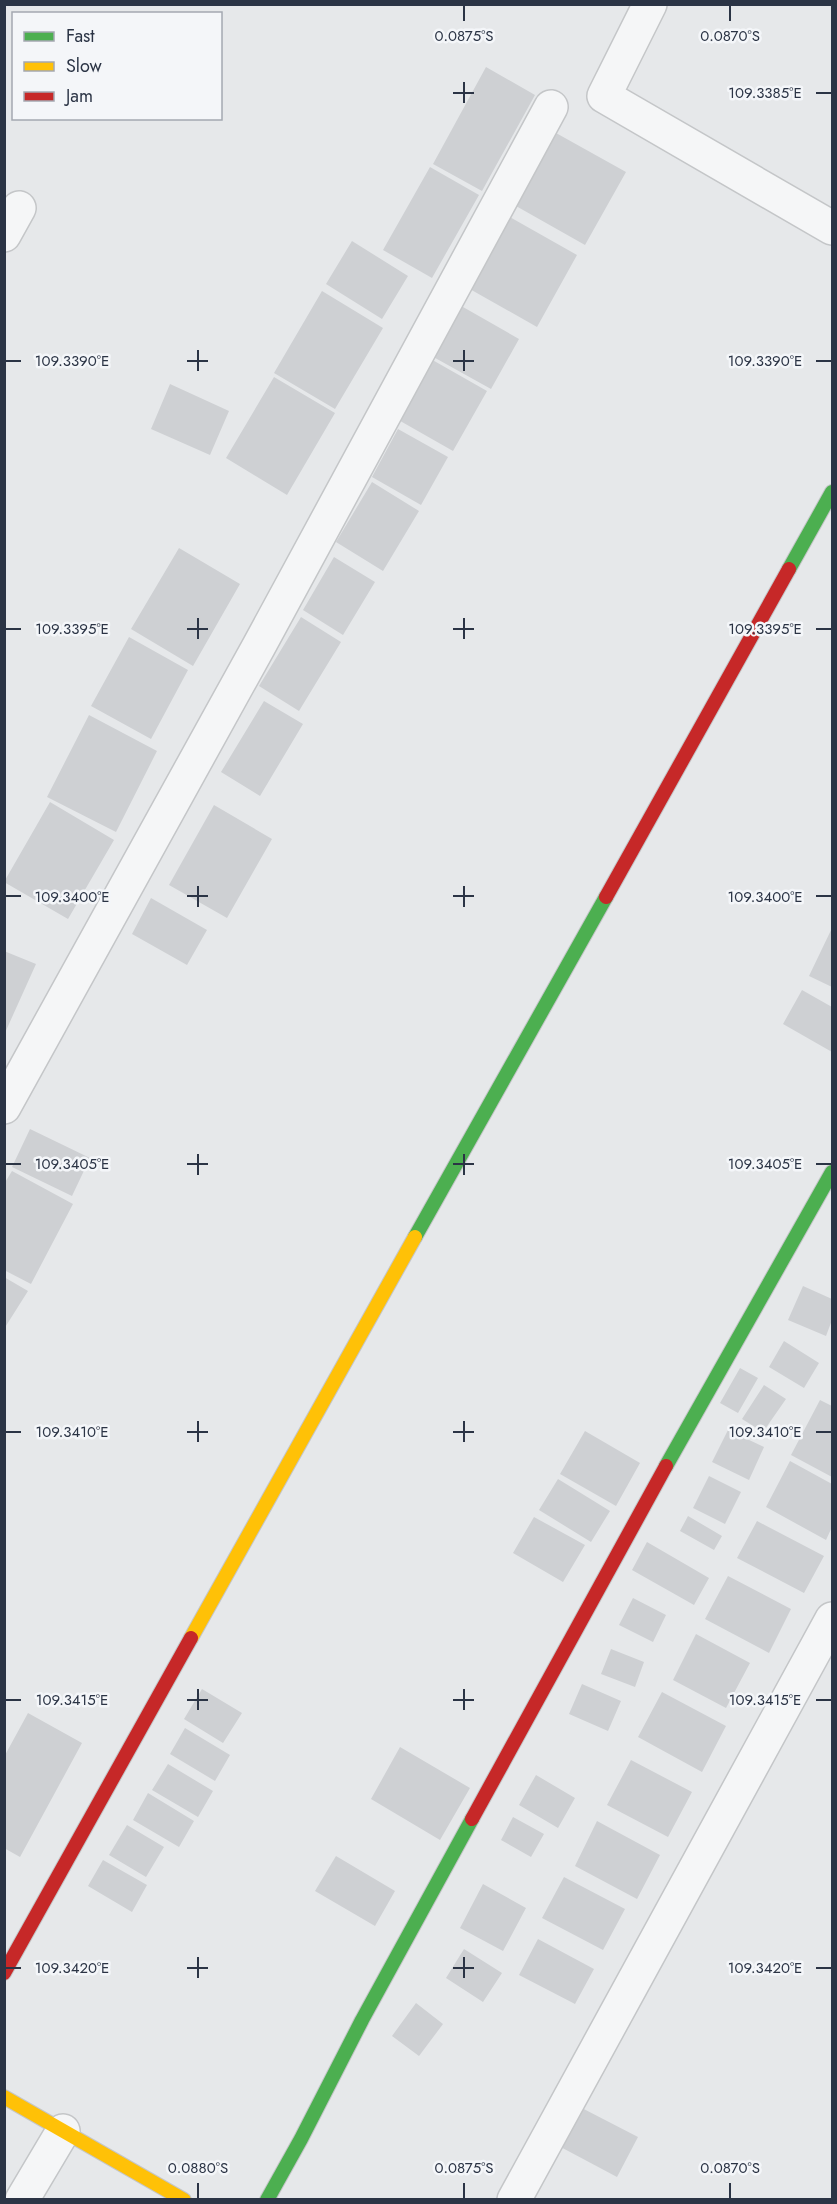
<svg xmlns="http://www.w3.org/2000/svg" width="837" height="2204" viewBox="0 0 837 2204" font-family="Jost,sans-serif">
  <style>
    .building { fill: #ced0d3 }
    .lines { fill: none; stroke-linecap: round; stroke-linejoin: round }
    .street-casing { stroke: #c4c6c8; stroke-width: 36 }
    .fast-casing { stroke: #c4c6c8; stroke-width: 16 }
    .slow-casing { stroke: #c4c6c8; stroke-width: 16 }
    .jam-casing { stroke: #c4c6c8; stroke-width: 16 }
    .street { stroke: #f5f6f7; stroke-width: 33 }
    .fast { stroke: #4caf50; stroke-width: 14 }
    .slow { stroke: #ffc107; stroke-width: 14 }
    .jam { stroke: #c62828; stroke-width: 14 }
    .ticks { fill: none; stroke: #2b3445; stroke-width: 2 }
    .ticks-label { font-size: 15px; text-anchor: middle; fill: #2b3445; stroke: #f4f6f9; stroke-width: 5; stroke-linejoin: round; paint-order: stroke }
  </style>
  <rect width="100%" height="100%" fill="#e6e8ea"/>
  <path class="building" d="M486,67L535,95L482,191L433,164Z
    M556,133L626,172L585,245L516,206Z
    M430,167L479,195L432,278L383,250Z
    M508,216L577,255L537,327L468,288Z
    M352,241L408,276L382,319L326,284Z
    M322,291L383,328L335,409L274,373Z
    M456,303L519,339L491,389L428,354Z
    M429,358L487,391L453,451L395,418Z
    M274,377L335,413L287,495L226,458Z
    M170,384L229,411L210,455L151,429Z
    M398,429L448,457L421,505L372,477Z
    M372,482L419,511L383,571L336,542Z
    M179,548L240,584L193,666L131,629Z
    M334,557L375,582L343,635L303,610Z
    M301,617L341,642L299,711L259,686Z
    M129,637L188,670L151,739L91,706Z
    M264,701L303,724L260,796L221,772Z
    M89,715L157,751L116,832L47,797Z
    M50,802L114,840L68,919L4,882Z
    M214,805L272,839L227,918L169,885Z
    M151,898L207,930L187,965L132,934Z
    M832,928V987L809,976Z
    M4,951L36,964L4,1035Z
    M802,990L832,1007V1052L783,1024Z
    M30,1129L90,1158L72,1196L12,1167Z
    M12,1171L73,1204L31,1284L4,1270V1184Z
    M4,1277L28,1291L4,1329Z
    M803,1286L832,1299V1320L826,1336L788,1320Z
    M784,1341L819,1363L804,1388L769,1367Z
    M740,1368L758,1378L738,1413L720,1403Z
    M764,1385L786,1399L763,1432L742,1419Z
    M820,1400L832,1406V1477L791,1455Z
    M728,1430L764,1447L749,1480L712,1462Z
    M585,1431L640,1463L616,1506L560,1474Z
    M790,1461L832,1484V1527L826,1540L766,1507Z
    M709,1476L741,1492L725,1524L693,1508Z
    M558,1479L610,1511L591,1542L539,1510Z
    M688,1516L722,1536L714,1550L680,1531Z
    M534,1517L585,1545L563,1582L513,1553Z
    M757,1521L824,1556L804,1593L737,1558Z
    M647,1542L709,1578L694,1605L632,1570Z
    M728,1576L791,1609L769,1653L705,1619Z
    M633,1598L666,1615L653,1642L619,1625Z
    M696,1634L750,1663L726,1708L673,1680Z
    M611,1649L644,1662L635,1687L601,1674Z
    M582,1684L621,1701L608,1731L569,1714Z
    M202,1689L242,1713L223,1743L184,1719Z
    M662,1692L726,1726L702,1772L638,1737Z
    M28,1713L82,1743L20,1857L4,1848V1757Z
    M185,1728L230,1755L215,1781L170,1754Z
    M400,1747L470,1788L440,1840L371,1799Z
    M631,1760L692,1792L668,1837L607,1805Z
    M168,1764L213,1791L198,1817L152,1790Z
    M536,1775L575,1798L558,1828L519,1805Z
    M148,1793L194,1821L179,1847L133,1820Z
    M513,1817L544,1834L531,1857L501,1840Z
    M597,1821L660,1855L637,1899L575,1866Z
    M127,1825L164,1847L146,1877L109,1855Z
    M336,1856L395,1891L375,1926L315,1891Z
    M103,1860L147,1885L132,1912L88,1886Z
    M564,1877L625,1909L603,1950L542,1918Z
    M483,1884L526,1908L503,1951L460,1928Z
    M538,1939L594,1969L575,2004L519,1975Z
    M464,1949L502,1973L483,2002L446,1978Z
    M416,2003L443,2024L419,2056L392,2036Z
    M576,2105L638,2137L617,2177L555,2144Z"/>
  <g class="lines">
    <defs>
      <path id="street" d="M650,4L604,96L832,228
        M4,235L19,208
        M4,1107L259,646L551,107
        M22,2200L63,2131
        M514,2200L832,1619"/>
      <path id="fast" d="M789,569L832,492
        M415,1237L606,897
        M666,1466L832,1172
        M267,2200L301,2139L362,2020L472,1819"/>
      <path id="slow" d="M191,1638L415,1237
        M4,2097L184,2200"/>
      <path id="jam" d="M606,897L789,569
        M472,1819L666,1466
        M4,1973L191,1638"/>
    </defs>
    <use href="#street" class="street-casing"/>
    <use href="#fast" class="fast-casing"/>
    <use href="#slow" class="slow-casing"/>
    <use href="#jam" class="jam-casing"/>
    <use href="#street" class="street"/>
    <use href="#fast" class="fast"/>
    <use href="#slow" class="slow"/>
    <use href="#jam" class="jam"/>
  </g>
  <path class="ticks" d="M464,6V21M730,6V21M464,82V103M453,93H474M816,93H831M198,350V371M464,350V371M6,361H21M187,361H208M453,361H474M816,361H831M198,618V639M464,618V639M6,629H21M187,629H208M453,629H474M816,629H831M198,886V907M464,886V907M6,896H21M187,896H208M453,896H474M816,896H831M198,1154V1175M464,1154V1175M6,1164H21M187,1164H208M453,1164H474M816,1164H831M198,1421V1442M464,1421V1442M6,1432H21M187,1432H208M453,1432H474M816,1432H831M198,1689V1710M464,1689V1710M6,1700H21M187,1700H208M453,1700H474M816,1700H831M198,1957V1978M464,1957V1978M6,1968H21M187,1968H208M453,1968H474M816,1968H831M198,2183V2198M464,2183V2198M730,2183V2198"/>
  <g class="ticks-label">
    <text x="464" y="41">0.0875°S</text>
    <text x="730" y="41">0.0870°S</text>
    <text x="765" y="98">109.3385°E</text>
    <text x="765" y="366">109.3390°E</text>
    <text x="72" y="366">109.3390°E</text>
    <text x="72" y="634">109.3395°E</text>
    <text x="765" y="634">109.3395°E</text>
    <text x="765" y="902">109.3400°E</text>
    <text x="72" y="902">109.3400°E</text>
    <text x="765" y="1169">109.3405°E</text>
    <text x="72" y="1169">109.3405°E</text>
    <text x="72" y="1437">109.3410°E</text>
    <text x="765" y="1437">109.3410°E</text>
    <text x="72" y="1705">109.3415°E</text>
    <text x="765" y="1705">109.3415°E</text>
    <text x="72" y="1973">109.3420°E</text>
    <text x="765" y="1973">109.3420°E</text>
    <text x="198" y="2173">0.0880°S</text>
    <text x="464" y="2173">0.0875°S</text>
    <text x="730" y="2173">0.0870°S</text>
  </g>
  <rect width="837" height="2204" fill="none" stroke="#2b3445" stroke-width="12"/>
  <rect x="12" y="12" width="210" height="108" fill="#f4f6f9" stroke="#a4a8b1" stroke-width="1.5"/>
  <rect x="24" y="32" width="30" height="9" fill="#4caf50" stroke="#a4a8b1" stroke-width="1.5"/>
  <text x="66" y="42" font-size="18" fill="#2b3445">Fast</text>
  <rect x="24" y="62" width="30" height="9" fill="#ffc107" stroke="#a4a8b1" stroke-width="1.5"/>
  <text x="66" y="72" font-size="18" fill="#2b3445">Slow</text>
  <rect x="24" y="92" width="30" height="9" fill="#c62828" stroke="#a4a8b1" stroke-width="1.5"/>
  <text x="66" y="102" font-size="18" fill="#2b3445">Jam</text>
</svg>
